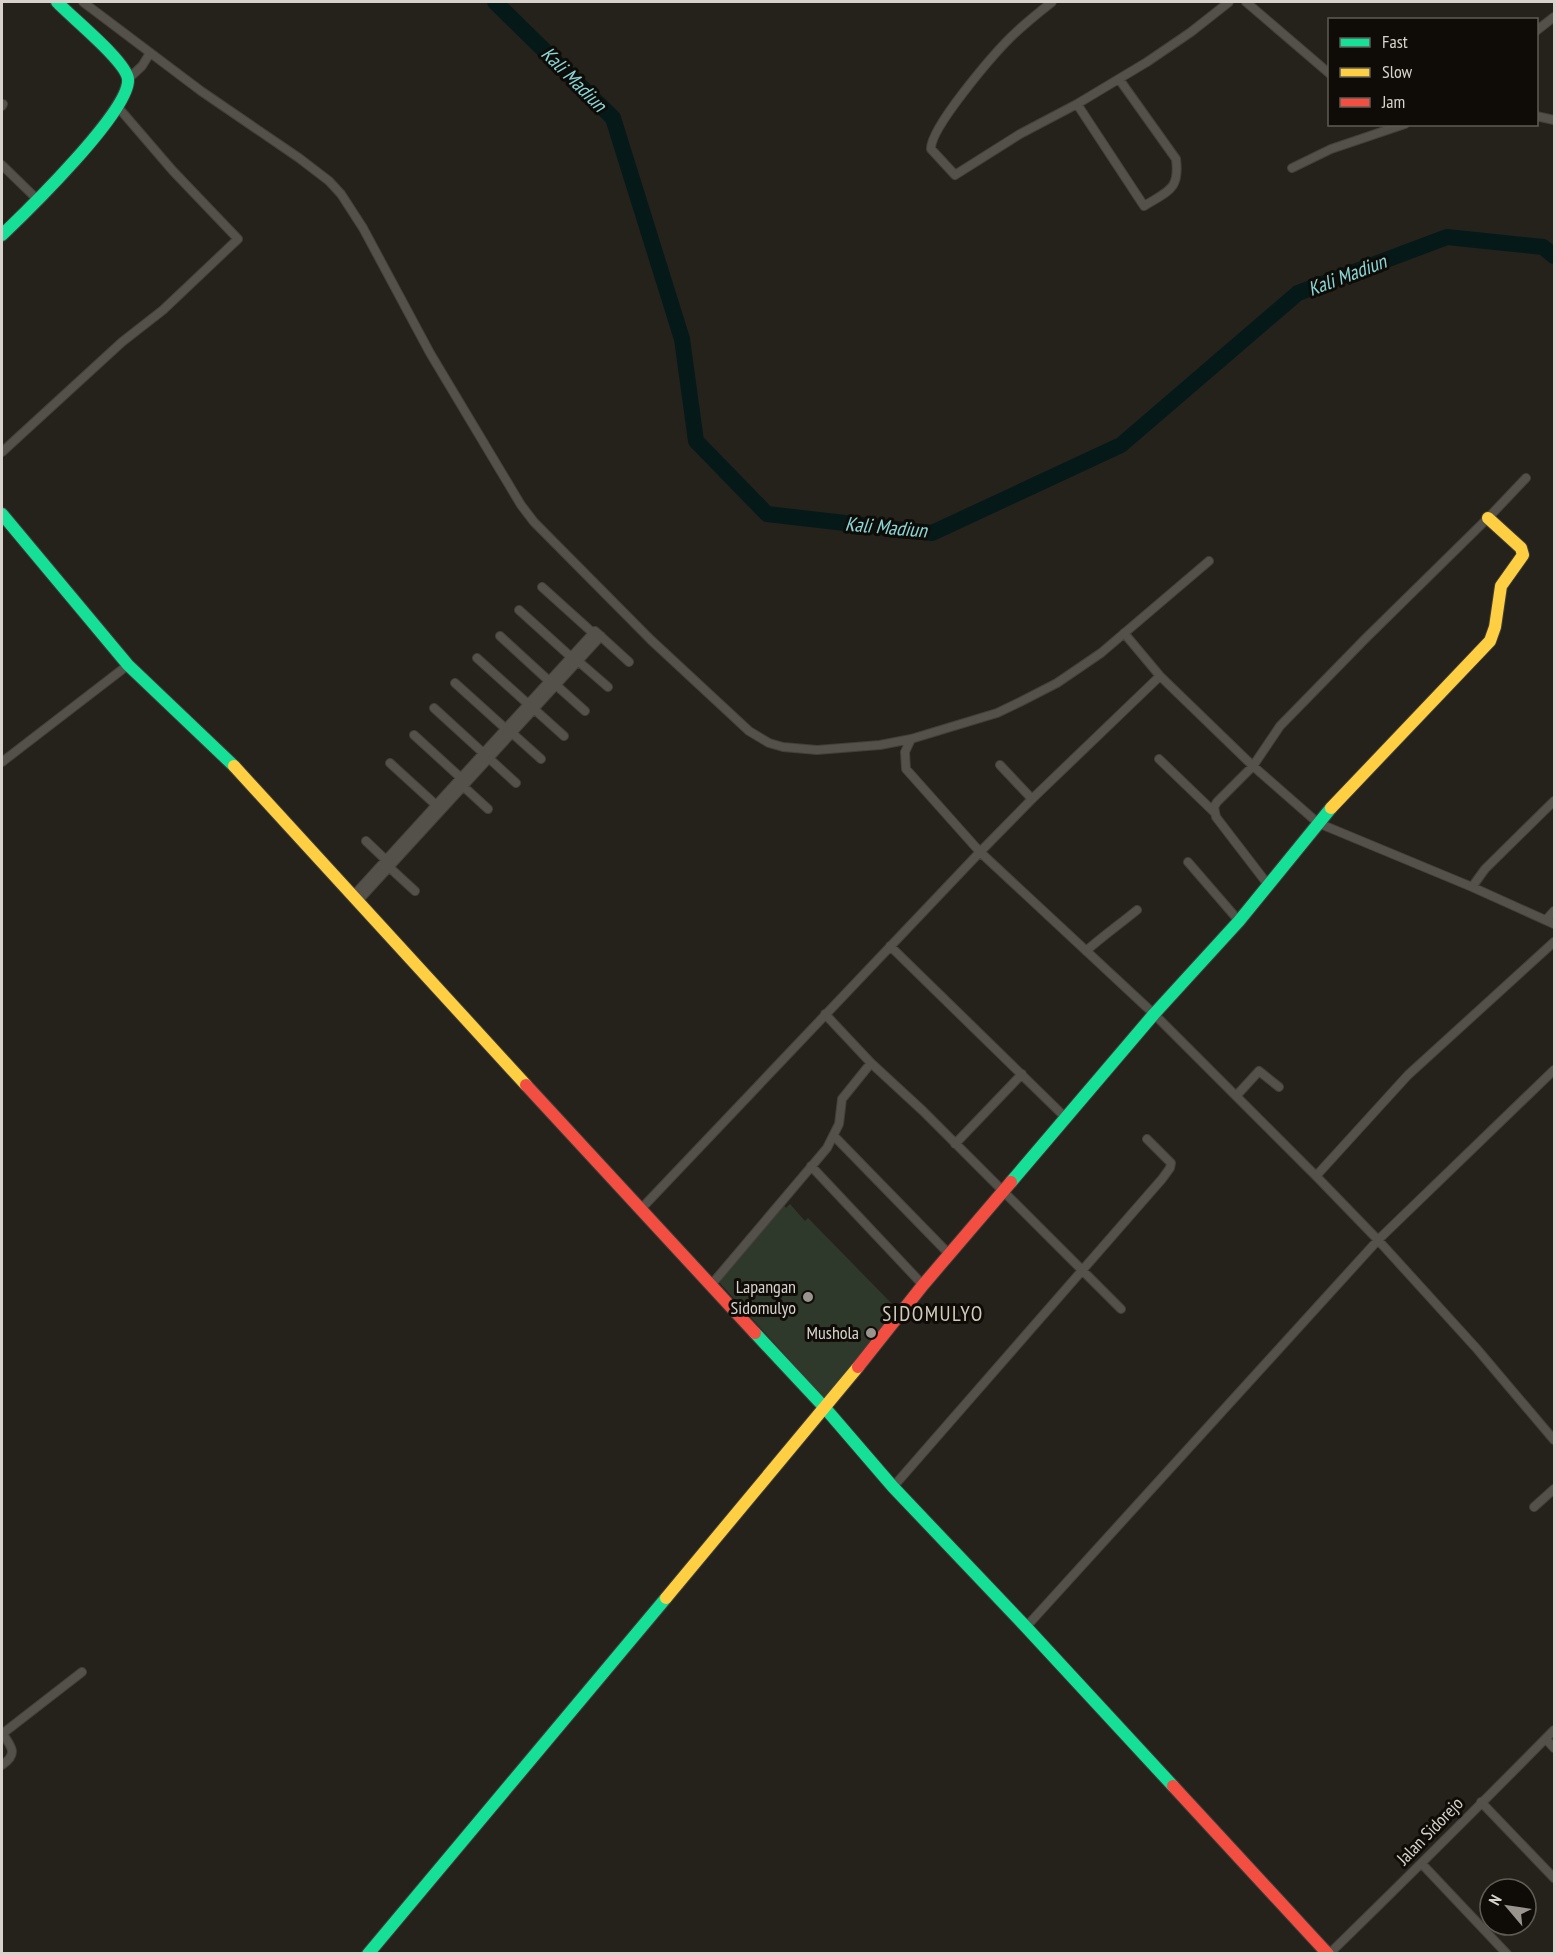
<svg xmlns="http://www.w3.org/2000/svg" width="1556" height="1955" viewBox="0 0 1556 1955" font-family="'PT Sans Narrow',sans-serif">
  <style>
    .green { fill: #2f392b }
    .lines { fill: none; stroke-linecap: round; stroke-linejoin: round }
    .river { stroke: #061919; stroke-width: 16 }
    .street-casing { stroke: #413f3a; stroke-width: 10 }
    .fast-casing { stroke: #413f3a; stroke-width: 14 }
    .slow-casing { stroke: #413f3a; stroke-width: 14 }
    .jam-casing { stroke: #413f3a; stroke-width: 14 }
    .street { stroke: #54514b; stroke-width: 8 }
    .fast { stroke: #16e098; stroke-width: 12 }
    .slow { stroke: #ffcf43; stroke-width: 12 }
    .jam { stroke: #f24e42; stroke-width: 12 }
    .poi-dot { fill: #99958e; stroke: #0f0c07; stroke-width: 2 }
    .labels { text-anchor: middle; stroke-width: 6; stroke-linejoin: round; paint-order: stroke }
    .poi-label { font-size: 18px; fill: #d7d3cc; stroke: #0f0c07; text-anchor: end }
    .street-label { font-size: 18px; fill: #d7d3cc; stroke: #0f0c07 }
    .water-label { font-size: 20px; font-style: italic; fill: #89d7db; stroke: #0f0c07 }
    .quarter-label { font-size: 21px; letter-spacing: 1.5px; fill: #d2cbbb; stroke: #0f0c07 }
  </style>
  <rect width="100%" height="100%" fill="#25221b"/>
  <path class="green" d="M782,1203L786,1208L790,1204L805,1221L808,1218L900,1312L827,1401L718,1281Z"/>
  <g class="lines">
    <path class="river" d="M495,2L613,118L682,339L696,441L767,514L932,533L1121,445L1298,293L1447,237L1543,247L1554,256"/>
    <defs>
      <path id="street" d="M83,2L201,91L299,158L329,181L341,194L363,228L430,353L521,505L534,522L651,640L749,731L769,743L783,747L817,750L880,745L911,739L997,713L1020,702L1057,683L1101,653L1209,561
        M1052,2C1038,13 1023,25 1010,38C993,55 930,128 931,149L955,175L1020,134L1077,104L1147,62L1191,32L1229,2
        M1246,2L1330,74
        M1536,31L1554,17
        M128,79L142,66L150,53
        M1077,104L1144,206C1168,191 1180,190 1176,159L1119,79
        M2,106L3,104
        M1536,116L1554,120
        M2,165L39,201
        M1292,168L1331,149L1405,124
        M2,452L122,342L163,310L238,239L173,171L117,106
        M542,587L593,633L595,631L629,662
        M519,610L571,657
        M1124,633L1160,676L1253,766L1318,823L1472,887L1554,924
        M500,636L549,681
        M477,658L528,704
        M578,661L608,687
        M455,683L506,729
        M556,685L585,711
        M434,708L516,783
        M534,709L564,736
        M512,733L541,759
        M414,735L461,778
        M911,739L905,752L906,769L980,852L1154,1014L1316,1176L1378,1240L1477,1349L1554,1440
        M1159,759L1214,812
        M2,762L128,665
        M390,763L436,805
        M1000,765L1032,799
        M464,787L488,809
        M366,841L386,860
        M1188,862L1239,921
        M390,868L415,891
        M1269,886L1216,817L1214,807L1217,802L1253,766L1280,726L1365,639L1488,518L1526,478
        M1472,887L1485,869L1554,801
        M353,896L593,633
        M358,901L601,636
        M1546,920L1554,911
        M890,946L1066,1118
        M1086,951C1103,936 1120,924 1137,910
        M825,1014L871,1063L923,1111L1121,1309
        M1236,1096L1259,1071L1279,1087
        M834,1136L950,1255
        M955,1144L1022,1074
        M811,1166L923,1285
        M1316,1176L1408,1075L1554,942
        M640,1210L980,852L1032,799L1160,676
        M711,1285L827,1148L839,1124L842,1099L871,1063
        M893,1487L1162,1179L1170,1168L1171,1163L1147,1139
        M1534,1507L1554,1489
        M1026,1627L1378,1240L1554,1070
        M2,1733C11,1746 19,1754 2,1765
        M2,1734L82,1672
        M1546,1739L1554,1748
        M1481,1802L1554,1878
        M1422,1864L1507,1954
        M1329,1954C1405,1880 1480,1805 1554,1730"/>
      <path id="fast" d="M2,235C26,212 131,110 128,79C126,61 72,18 57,2
        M2,514L128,665L234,766
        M1011,1182L1154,1014L1239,921L1331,808
        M755,1333L825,1408L893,1487L1026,1627L1173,1786
        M368,1954L666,1598"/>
      <path id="slow" d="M234,766L526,1085
        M1331,808L1490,641L1495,627L1501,586L1523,555L1521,548L1488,518
        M666,1598L858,1367"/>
      <path id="jam" d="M526,1085L755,1333
        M858,1367L923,1285L1011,1182
        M1173,1786L1328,1954"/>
    </defs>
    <use href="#street" class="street-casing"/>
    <use href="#fast" class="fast-casing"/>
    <use href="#slow" class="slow-casing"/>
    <use href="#jam" class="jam-casing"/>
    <use href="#street" class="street"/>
    <use href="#fast" class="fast"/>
    <use href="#slow" class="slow"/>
    <use href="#jam" class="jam"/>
  </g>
  <g class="poi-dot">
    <circle cx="808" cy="1297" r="6"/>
    <circle cx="871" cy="1333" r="6"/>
  </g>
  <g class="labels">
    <g class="poi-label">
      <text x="796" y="1293">Lapangan<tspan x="796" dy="21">Sidomulyo</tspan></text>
      <text x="859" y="1339">Mushola</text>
    </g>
    <g class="street-label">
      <text transform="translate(1430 1831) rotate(-46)" y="6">Jalan Sidorejo</text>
    </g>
    <g class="water-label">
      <text transform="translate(574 79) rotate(45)" y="7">Kali Madiun</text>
      <text transform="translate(1347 275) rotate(-21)" y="7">Kali Madiun</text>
      <text transform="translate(886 527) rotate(5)" y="7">Kali Madiun</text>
    </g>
    <g class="quarter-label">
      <text x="933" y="1321">SIDOMULYO</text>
    </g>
  </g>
  <rect width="1556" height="1955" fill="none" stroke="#d7d3cc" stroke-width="6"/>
  <rect x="1328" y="18" width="210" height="108" fill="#0f0c07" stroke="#5f5c56" stroke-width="1.5"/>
  <rect x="1340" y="38" width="30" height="9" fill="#16e098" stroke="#5f5c56" stroke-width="1.5"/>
  <text x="1382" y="48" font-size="18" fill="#d7d3cc">Fast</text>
  <rect x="1340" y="68" width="30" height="9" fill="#ffcf43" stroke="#5f5c56" stroke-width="1.5"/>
  <text x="1382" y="78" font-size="18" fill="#d7d3cc">Slow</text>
  <rect x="1340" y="98" width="30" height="9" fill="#f24e42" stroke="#5f5c56" stroke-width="1.5"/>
  <text x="1382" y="108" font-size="18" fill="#d7d3cc">Jam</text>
  <g transform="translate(1508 1907) rotate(299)"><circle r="28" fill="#0f0c07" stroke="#5f5c56" stroke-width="1.5"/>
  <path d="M0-4.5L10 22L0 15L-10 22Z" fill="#99958e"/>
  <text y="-9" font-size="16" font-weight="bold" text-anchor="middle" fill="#d7d3cc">N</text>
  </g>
</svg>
